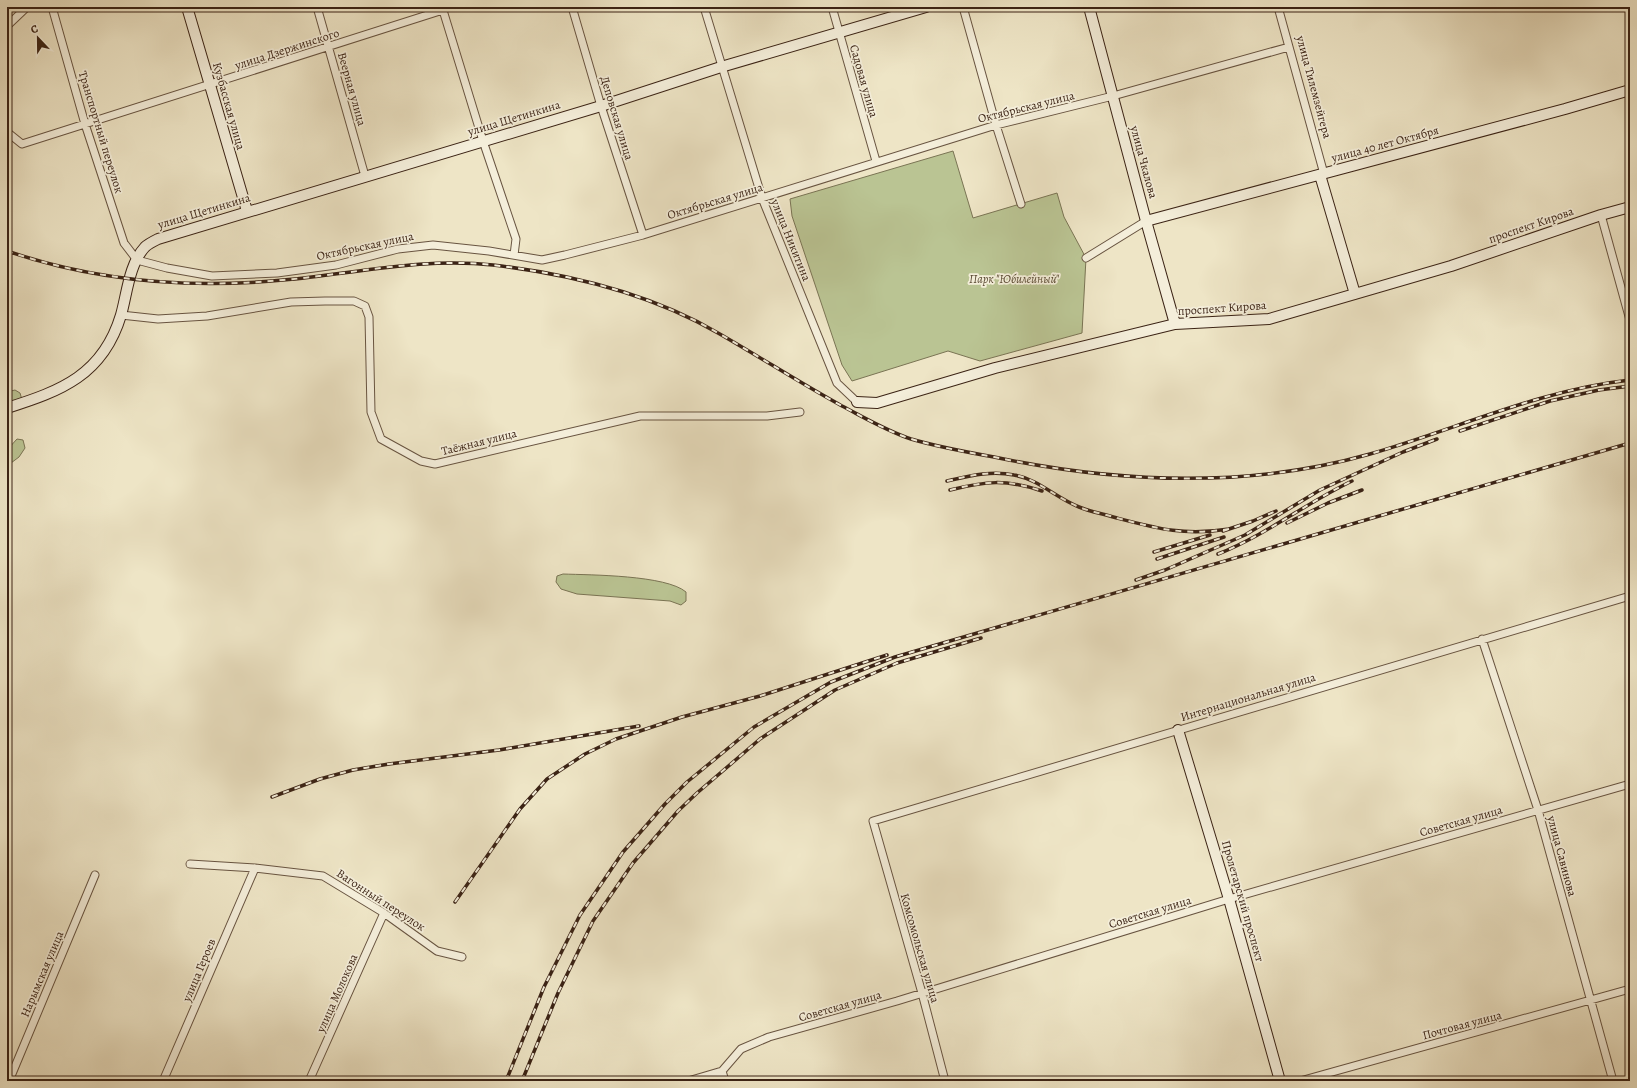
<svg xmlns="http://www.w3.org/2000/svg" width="1637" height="1088" viewBox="0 0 1637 1088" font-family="Alegreya,serif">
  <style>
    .green { fill: #bac493; stroke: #7a7454 }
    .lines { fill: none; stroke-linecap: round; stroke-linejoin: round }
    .street-casing { stroke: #685441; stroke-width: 9 }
    .secondary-casing { stroke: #3b2315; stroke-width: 12 }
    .street { stroke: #f4eeda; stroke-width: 7 }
    .secondary { stroke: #f4eeda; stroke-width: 10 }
    .rail-casing { stroke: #3b2315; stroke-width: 3.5 }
    .rail { stroke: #f4eeda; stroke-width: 2; stroke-dasharray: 6; stroke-linecap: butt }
    .labels { text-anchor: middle; stroke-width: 3.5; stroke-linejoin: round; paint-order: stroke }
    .street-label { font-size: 12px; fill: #3b2315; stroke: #f4eeda }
    .park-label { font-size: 12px; font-style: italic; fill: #5b4b34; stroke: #f4eeda }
  </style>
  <rect width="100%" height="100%" fill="#eee5c6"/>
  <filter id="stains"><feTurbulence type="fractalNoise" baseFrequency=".005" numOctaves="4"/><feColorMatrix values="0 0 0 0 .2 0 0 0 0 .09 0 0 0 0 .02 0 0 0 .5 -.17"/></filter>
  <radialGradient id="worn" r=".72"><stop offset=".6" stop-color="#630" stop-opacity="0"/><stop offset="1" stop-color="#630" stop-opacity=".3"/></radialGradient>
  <path class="green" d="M953,151L973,218L1057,193L1064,217L1086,258L1082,333L980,361L948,351L852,381L842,365L792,216L790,199Z
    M15,390L20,393L23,403L7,408V392Z
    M17,439L23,440L25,448L19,457L11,463L7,460V450Z
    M563,574C591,575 666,575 686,592V601L681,605L670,601L577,594L561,589L556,582L557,576Z"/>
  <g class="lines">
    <defs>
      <path id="street" d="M52,7L85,124L124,243L137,260L167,268L212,276L277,273L336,265L398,249L433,245L489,251L542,260L565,255L643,235L996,125L1113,96L1289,47
        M317,7L365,176
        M442,7L483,141L516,239L514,255
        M572,7L601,106L643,235
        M704,7L762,198L837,383L857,402
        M832,7L876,161
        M963,7L996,125L1021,204
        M1278,7L1324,174
        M7,26L27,7
        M7,132L22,144L443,10
        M1601,215L1630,320
        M1086,258L1146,221
        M121,315L158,319L207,316L291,302L325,301H354L365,306L369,317L371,412L381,439L421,461L435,464L640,416H767L800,412
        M1482,639L1538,810L1613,1081
        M190,864L255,868L323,876L384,913L437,951L462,957
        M722,1071L725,1081
        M9,1081L95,875
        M163,1081L255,868
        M309,1081L384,913
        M688,1081L722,1071L741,1049L769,1037L897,1001L1229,899L1630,784
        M945,1081L922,993L873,821L1630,596
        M1300,1081L1630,989"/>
      <path id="secondary" d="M187,7L247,211
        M1089,7L1146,221L1175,324
        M1320,175L1355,294
        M1146,221L1565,109L1630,90
        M857,402L877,403L995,368L1175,324L1269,319L1451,266L1601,215L1630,207
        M7,408C61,391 103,375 121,315C127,294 129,264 145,247C148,244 154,241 158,239L601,106L721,67L926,7
        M1178,730L1229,899L1280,1081"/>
    </defs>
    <use href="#street" class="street-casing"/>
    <use href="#secondary" class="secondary-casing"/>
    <use href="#street" class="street"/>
    <use href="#secondary" class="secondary"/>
    <defs>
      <path id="rail" d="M7,251C95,281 190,289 283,280C353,274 422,257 493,265C570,274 651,294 718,333C760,357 800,383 842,406C865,418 887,431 911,439C938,447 966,452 994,457C1118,483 1247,489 1370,454C1457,429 1539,390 1630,380
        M1460,431L1550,401L1599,390L1630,386
        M947,481C969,476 991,470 1014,475C1038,479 1056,498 1079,507C1091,512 1105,514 1117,518C1159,529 1185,536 1229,529
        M950,490C986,481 1006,479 1042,491
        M1287,523L1328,503L1362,490
        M1223,531L1253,521L1276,511
        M1154,552L1210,535
        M1218,554C1266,535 1306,503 1352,481
        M1157,559L1224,537
        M1136,580L1165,570L1245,535L1320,490L1403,452L1437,439
        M272,797L320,779L353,770L389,764L499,750L639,726
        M455,902L520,809L547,779L585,754L616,739L682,717L760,696L887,655
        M506,1081L544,987L580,915L623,852L665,804L687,782L754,727L831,682L895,657L1630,443
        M522,1081L558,993L593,921L633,863L678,811L697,793L760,739L835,690L897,663L981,638"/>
    </defs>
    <use href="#rail" class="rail-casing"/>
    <use href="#rail" class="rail"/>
  </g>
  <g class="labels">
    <g class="street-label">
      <text transform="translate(287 49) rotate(-18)" y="4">улица Дзержинского</text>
      <text transform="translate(864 81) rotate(74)" y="4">Садовая улица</text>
      <text transform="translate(1314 87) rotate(75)" y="4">улица Тилемзейгера</text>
      <text transform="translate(352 89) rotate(74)" y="4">Веерная улица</text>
      <text transform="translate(229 106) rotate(74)" y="4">Кузбасская улица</text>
      <text transform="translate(1026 107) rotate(-14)" y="4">Октябрьская улица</text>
      <text transform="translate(514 118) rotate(-17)" y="4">улица Щетинкина</text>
      <text transform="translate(617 118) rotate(73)" y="4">Деповская улица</text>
      <text transform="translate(101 132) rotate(73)" y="4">Транспортный переулок</text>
      <text transform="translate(1385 144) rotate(-15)" y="4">улица 40 лет Октября</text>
      <text transform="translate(1144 162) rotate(75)" y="4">улица Чкалова</text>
      <text transform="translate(715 201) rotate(-17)" y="4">Октябрьская улица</text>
      <text transform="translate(204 211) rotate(-17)" y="4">улица Щетинкина</text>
      <text transform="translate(1531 225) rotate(-19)" y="4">проспект Кирова</text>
      <text transform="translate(791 240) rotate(68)" y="4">улица Никитина</text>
      <text transform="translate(365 246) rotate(-12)" y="4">Октябрьская улица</text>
      <text transform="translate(1222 308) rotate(-4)" y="4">проспект Кирова</text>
      <text transform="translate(479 442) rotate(-14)" y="4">Таёжная улица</text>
      <text transform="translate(1248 697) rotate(-17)" y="4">Интернациональная улица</text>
      <text transform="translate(1461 821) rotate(-16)" y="4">Советская улица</text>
      <text transform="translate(1562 856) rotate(75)" y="4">улица Савинова</text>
      <text transform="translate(381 900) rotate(33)" y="4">Вагонный переулок</text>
      <text transform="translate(1243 901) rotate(74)" y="4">Пролетарский проспект</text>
      <text transform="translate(1150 912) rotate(-17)" y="4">Советская улица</text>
      <text transform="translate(920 948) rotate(74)" y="4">Комсомольская улица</text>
      <text transform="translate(199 970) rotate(-67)" y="4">улица Героев</text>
      <text transform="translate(42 974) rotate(-67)" y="4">Нарымская улица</text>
      <text transform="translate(337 993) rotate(-66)" y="4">улица Молокова</text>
      <text transform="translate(840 1006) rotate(-16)" y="4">Советская улица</text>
      <text transform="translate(1462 1025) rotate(-15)" y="4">Почтовая улица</text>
    </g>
    <g class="park-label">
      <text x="1014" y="283">Парк "Юбилейный"</text>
    </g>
  </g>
  <rect width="1637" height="1088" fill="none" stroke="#eee5c6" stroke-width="24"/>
  <rect x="8" y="8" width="1621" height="1072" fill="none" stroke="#3b2315" stroke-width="2"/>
  <rect x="12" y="12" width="1613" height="1064" fill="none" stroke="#3b2315"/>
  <g transform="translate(38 38) rotate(338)" stroke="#f4eeda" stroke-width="3" paint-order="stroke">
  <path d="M0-3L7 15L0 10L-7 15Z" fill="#3b2315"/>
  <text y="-6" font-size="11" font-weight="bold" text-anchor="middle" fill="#3b2315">С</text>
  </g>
  <rect width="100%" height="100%" filter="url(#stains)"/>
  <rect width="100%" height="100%" fill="url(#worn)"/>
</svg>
